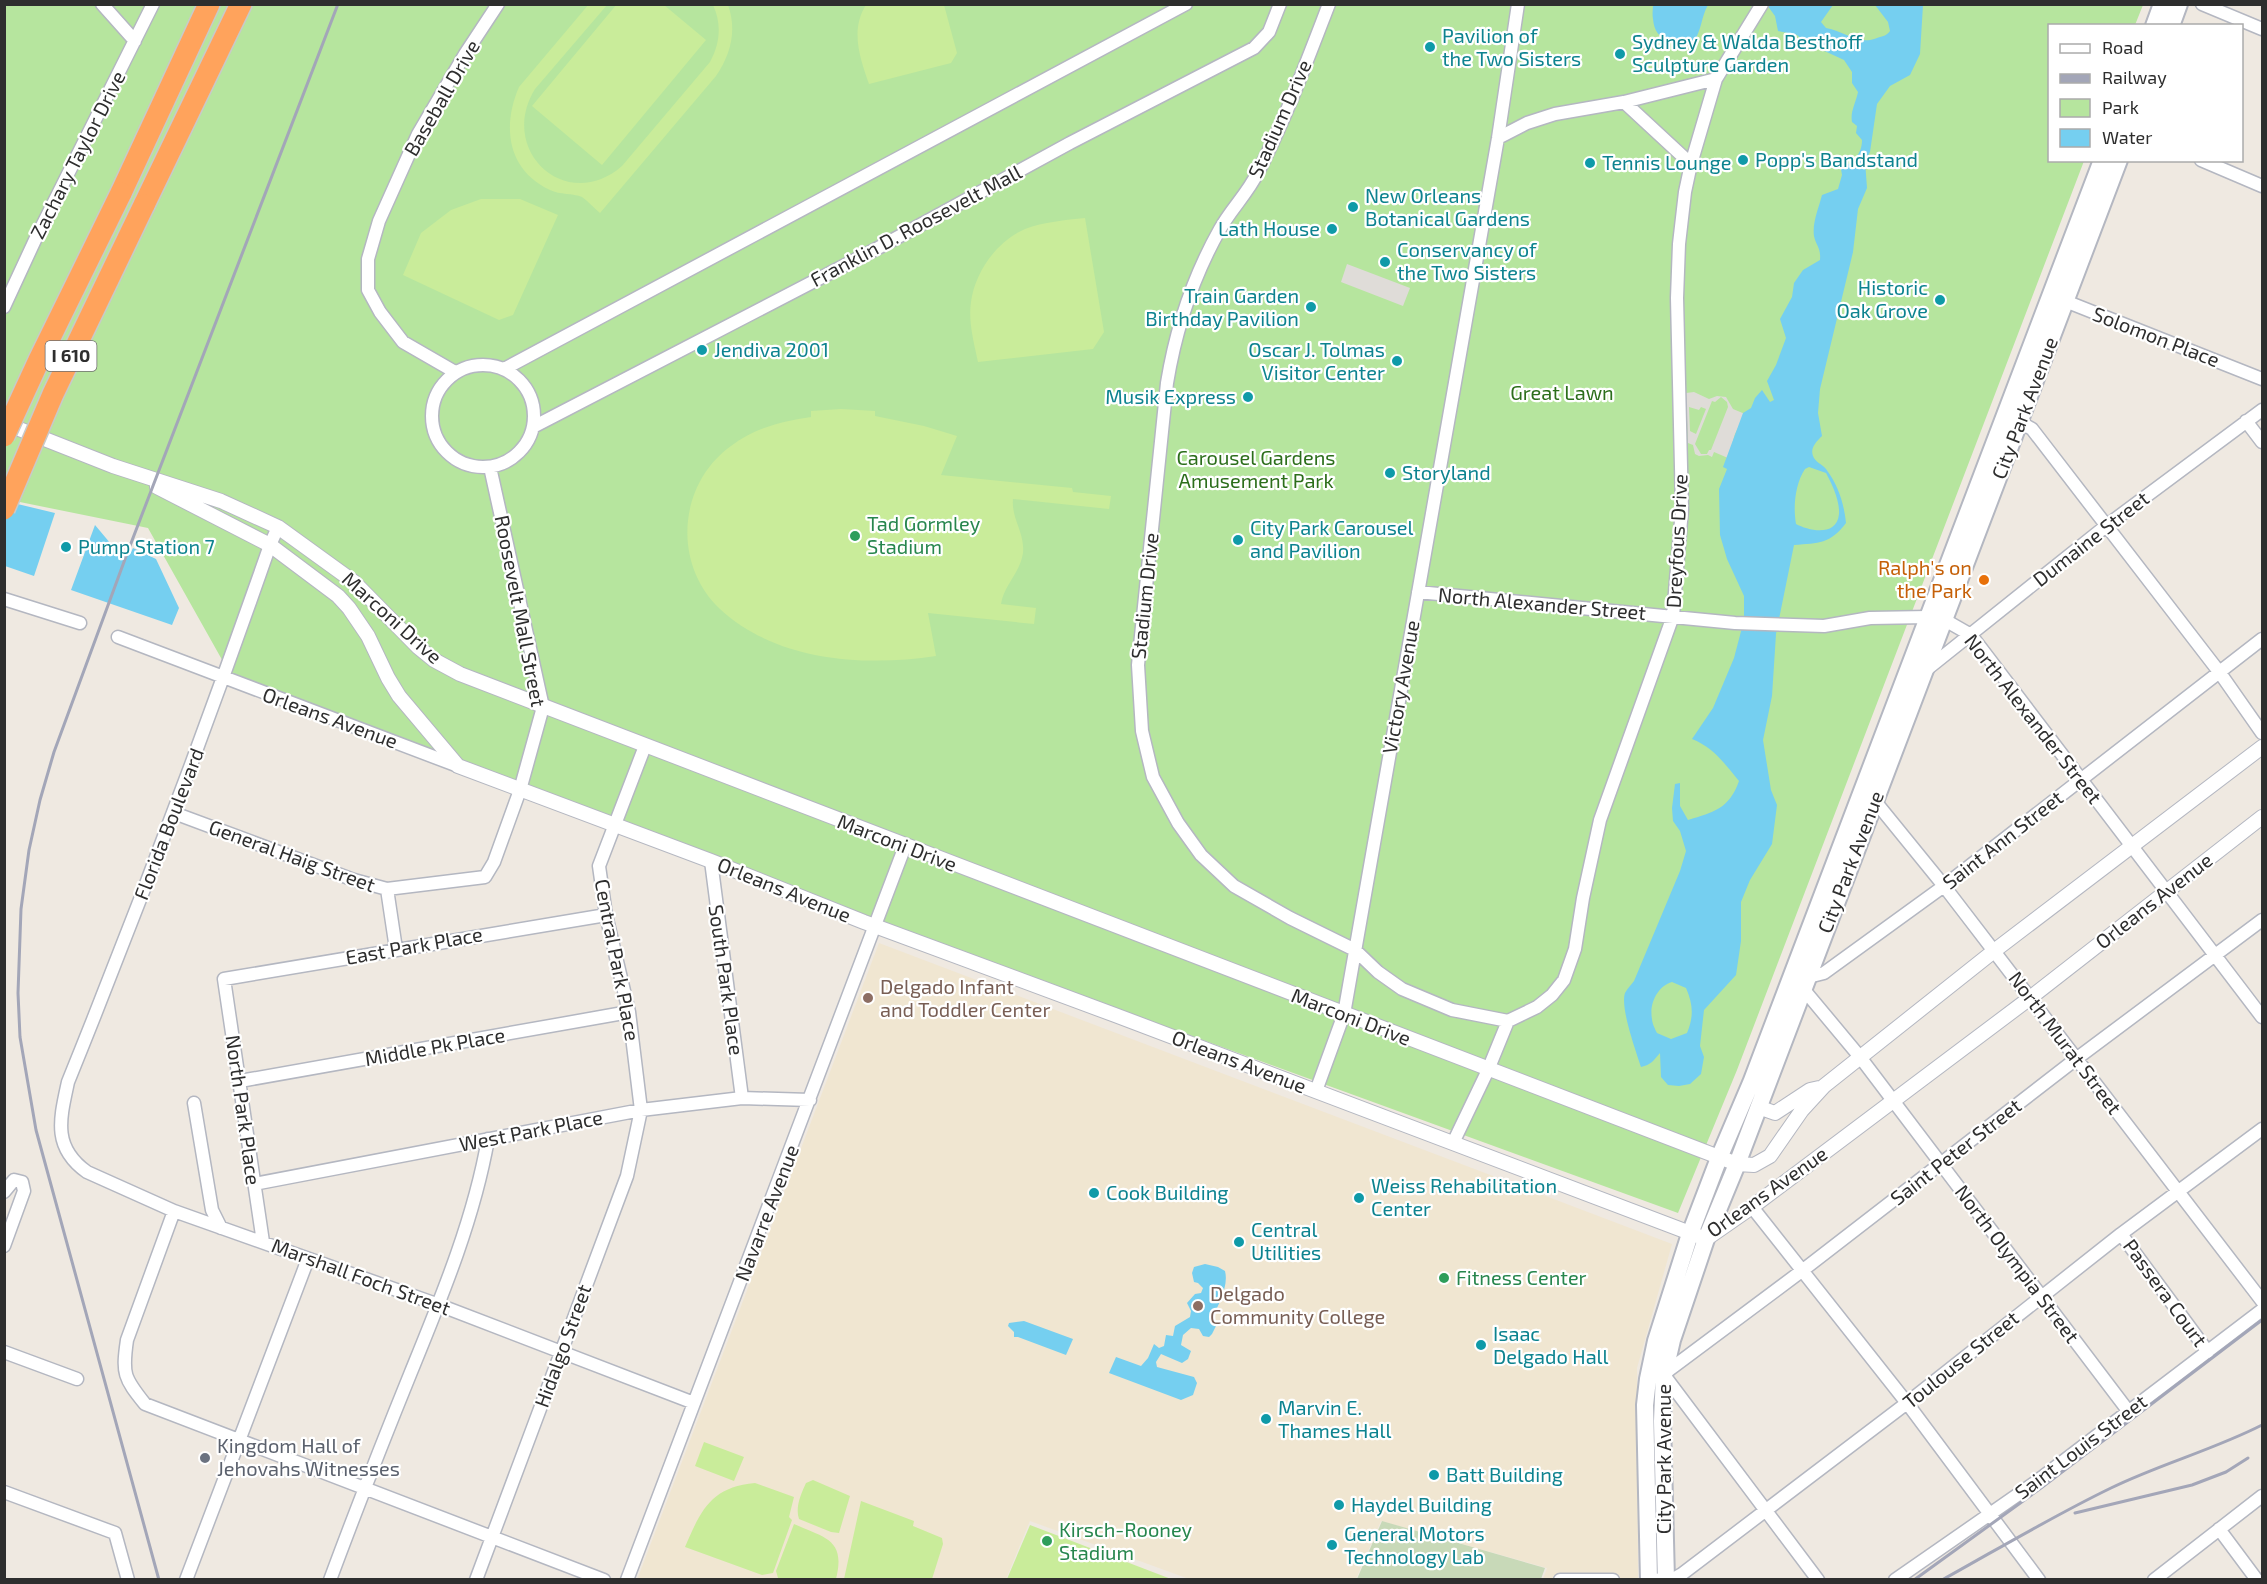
<svg xmlns="http://www.w3.org/2000/svg" width="2267" height="1584" viewBox="0 0 2267 1584" font-family="'Exo 2',sans-serif">
  <style>
    .education { fill: #f0e6d1 }
    .green { fill: #b6e59e }
    .cemetery { fill: #c8d9b8 }
    .pitch { fill: #c9ec9a }
    .plaza { fill: #dfdcd8; fill-rule: evenodd }
    .water { fill: #75cff0; fill-rule: evenodd }
    .lines { fill: none; stroke-linecap: round; stroke-linejoin: round }
    .minor-casing { stroke: #b4b7c1; stroke-width: 15 }
    .tertiary-casing { stroke: #b4b7c1; stroke-width: 16 }
    .secondary-casing { stroke: #b4b7c1; stroke-width: 20 }
    .motorway-casing { stroke: #c9c9c9; stroke-width: 24 }
    .minor { stroke: #fff; stroke-width: 12 }
    .tertiary { stroke: #fff; stroke-width: 14 }
    .secondary { stroke: #fff; stroke-width: 16 }
    .motorway { stroke: #ffa35c; stroke-width: 21 }
    .rail { stroke: #a3a6b8; stroke-width: 3 }
    .motorway-bridge-casing { stroke: #c9c9c9; stroke-width: 24; stroke-linecap: butt }
    .motorway-bridge { stroke: #ffa35c; stroke-width: 21 }
    .culture-dot { fill: #0f9aa8; stroke: #fff; stroke-width: 2 }
    .leisure-dot { fill: #2e9e5b; stroke: #fff; stroke-width: 2 }
    .food-dot { fill: #e8710a; stroke: #fff; stroke-width: 2 }
    .education-dot { fill: #8d6e63; stroke: #fff; stroke-width: 2 }
    .worship-dot { fill: #6b7280; stroke: #fff; stroke-width: 2 }
    .labels { text-anchor: middle; stroke-width: 4.5; stroke-linejoin: round; paint-order: stroke }
    .shield { fill: #fff; stroke: #6d6d6d; stroke-width: 1.5 }
    .shield-label { font-size: 18px; font-weight: bold; fill: #2e2e2e }
    .culture-label { font-size: 20px; fill: #0d838f; stroke: #fff; text-anchor: start }
    .street-label { font-size: 20px; fill: #2e2e2e; stroke: #fff }
    .park-label { font-size: 20px; fill: #2c6e1b; stroke: #fff }
    .leisure-label { font-size: 20px; fill: #27864d; stroke: #fff; text-anchor: start }
    .food-label { font-size: 20px; fill: #c56008; stroke: #fff; text-anchor: end }
    .education-label { font-size: 20px; fill: #785e54; stroke: #fff; text-anchor: start }
    .worship-label { font-size: 20px; fill: #5b616d; stroke: #fff; text-anchor: start }
  </style>
  <rect width="100%" height="100%" fill="#efe9e1"/>
  <path class="education" d="M879,943L1672,1244L1637,1368L1638,1579H1543L1547,1568L1381,1521L1356,1579H1189L1030,1521L1006,1579L637,1580Z"/>
  <path class="green" d="M4,5H2143L2135,25L2050,26V160L2084,161L1737,1070L1678,1213L711,861L230,674L148,528L5,499Z"/>
  <path class="cemetery" d="M1382,1521L1545,1568L1541,1579H1357Z"/>
  <path class="pitch" d="M589,4L607,5L535,89C497,151 567,214 622,166L710,62C720,44 722,24 713,5H728C737,30 731,54 716,76L600,213C594,208 588,201 582,197C573,193 560,195 550,190C507,170 502,126 519,87Z
    M617,4L664,5L706,40L602,165L532,106Z
    M866,5H944L957,53L951,63L869,84C860,58 850,30 866,5Z
    M481,199H520L558,215L513,315L499,320L403,275L421,233L451,210Z
    M1085,218L1104,332L1093,349L978,362C974,343 968,321 971,302C975,272 997,241 1025,229C1044,222 1065,220 1085,218Z
    M841,409L875,411V416L924,426L957,436L941,475L1072,488L1073,492L1111,496L1109,509L1013,499C1011,518 1025,533 1023,553C1020,573 1004,585 1001,604L1036,608L1034,624L928,613L936,656C864,667 776,661 720,609C672,564 678,484 731,446C754,428 783,421 811,417V411Z
    M704,1442L744,1457L734,1481L695,1466Z
    M813,1480L850,1496L839,1533L831,1532L799,1519C795,1507 801,1494 806,1483Z
    M755,1483L794,1497L789,1517L792,1520L773,1573L762,1575L685,1547C701,1510 711,1487 755,1483Z
    M861,1501L914,1521L913,1526L942,1538L943,1544L932,1579H844Z
    M794,1524C825,1538 846,1539 836,1579L778,1578L776,1571Z
    M1030,1525L1171,1579H1007Z"/>
  <path class="plaza" d="M1347,264L1410,288L1403,306L1341,282Z
    M1694,392L1709,399L1717,396L1726,397L1733,409L1745,414L1735,434L1728,458L1714,452L1712,457L1708,455L1699,456L1695,454L1693,445L1688,443L1686,393ZM1721,397L1727,402L1728,407L1711,450H1709L1707,454H1701L1695,444L1712,401L1715,402ZM1689,407L1699,410L1701,407L1706,409L1696,434L1690,431Z"/>
  <path class="water" d="M1653,5H1708C1701,17 1702,30 1693,43C1675,43 1655,43 1653,19C1652,14 1653,9 1653,5Z
    M1767,5H1833L1821,22L1826,28C1845,31 1858,46 1877,38C1883,36 1886,36 1890,31L1888,22L1875,5H1923L1920,54L1910,75L1890,86L1877,104L1870,152L1865,161L1867,188L1858,209L1853,252L1820,389L1818,413L1822,436C1816,442 1810,448 1813,456C1815,462 1822,464 1826,469C1838,485 1844,503 1846,523C1830,544 1819,543 1794,545L1776,634L1772,696L1763,740L1771,790L1777,805L1772,844L1750,880L1741,902V941L1736,975L1704,1010L1700,1046L1704,1057L1701,1074L1690,1084L1679,1086L1668,1085L1661,1077L1660,1053C1654,1060 1651,1065 1641,1067C1636,1051 1620,1008 1625,993C1627,989 1631,985 1634,981L1680,871L1686,851L1680,831L1673,821L1672,808L1675,784L1680,783V806L1688,820C1714,812 1729,809 1739,781C1724,763 1714,748 1692,739L1713,708L1734,658L1744,620V596L1727,559L1720,535L1719,489L1727,469L1723,467L1743,413L1751,408L1755,398L1762,390L1770,402L1774,400L1767,381L1776,365L1786,338L1780,319L1792,297L1794,283L1803,270L1820,260C1821,247 1816,246 1814,236C1812,223 1819,207 1822,195L1838,189L1842,175L1841,169C1853,161 1862,155 1862,140L1856,133L1857,126L1852,122C1850,112 1856,102 1858,92L1852,83V72L1844,60L1805,42L1797,35L1778,31L1775,16ZM1809,467L1826,473C1832,484 1840,501 1839,514C1837,537 1809,531 1796,524C1793,507 1795,484 1805,469ZM1672,982L1686,988C1693,1004 1694,1016 1687,1033L1671,1039L1657,1033C1655,1029 1652,1023 1652,1019C1649,1003 1658,986 1672,982Z
    M5,501L55,513L34,576L5,566Z
    M95,525L116,550L130,554L133,548L156,559L179,608L172,625L71,590Z
    M1205,1264L1218,1267L1225,1271C1229,1286 1218,1305 1212,1319L1216,1326L1212,1334L1209,1337L1203,1336L1199,1329L1191,1328L1183,1335L1181,1345L1191,1351L1188,1359L1182,1363L1161,1354L1156,1362L1157,1367L1194,1377L1197,1383L1193,1395L1181,1400L1109,1373L1116,1357L1141,1366L1148,1358L1154,1344L1159,1348L1164,1346L1166,1335L1173,1336L1175,1326L1190,1317L1191,1311L1187,1303L1195,1294L1201,1293L1203,1288L1198,1283L1194,1282L1192,1273L1194,1267Z
    M1024,1321L1073,1339L1066,1355L1018,1337H1014V1332L1008,1326L1009,1323Z"/>
  <g class="lines">
    <defs>
      <path id="minor" d="M102,4L135,41
        M1329,4C1307,61 1286,118 1258,172C1248,193 1231,209 1220,229C1193,277 1176,328 1167,383L1138,665L1142,731L1153,777L1178,823L1201,855L1234,886L1290,918L1355,950L1378,972L1402,989L1452,1010L1508,1021
        M2202,4L2262,29
        M1624,102L1691,164
        M1498,138L1527,123L1555,114L1624,102L1716,79
        M2201,160L2262,186
        M2060,299L2262,379
        M4,307L35,240L153,4
        M432 416a51 51 0 1 1 102 0a51 51 0 1 1-102 0Z
        M504,369L1186,4
        M455,372L403,342L380,312L368,290V259L379,221L418,134L465,54L498,4
        M2013,418L2032,429L2220,673L2262,733
        M2246,421L2262,442
        M533,427L878,248L1070,143L1254,48L1269,32L1280,4
        M278,527L270,545C207,726 140,904 68,1082C60,1119 52,1147 87,1172L174,1211L439,1305L694,1403
        M1418,592L1735,623L1824,626L1870,618L1928,617L1943,619L1971,635L2262,1017
        M4,599L80,623
        M118,637L458,766
        M1926,670L2106,526L2262,410
        M1870,795L1944,886L2262,1301
        M174,813L354,880L387,889L485,877L494,862L520,790L543,707L490,467
        M711,861L742,1098
        M387,889L396,949
        M1804,978L1824,973L1944,886L2262,639
        M1800,985L1860,1057L2129,1412
        M240,1081L629,1012
        M1316,1091L1344,1014L1498,138L1518,4
        M194,1103L212,1210L221,1228
        M1453,1143L1488,1070L1508,1021L1537,1007L1552,995L1564,980L1575,949L1583,898L1600,820L1673,616L1682,509L1677,298L1679,244L1685,192L1691,164L1716,79L1762,4
        M254,1184L641,1110L742,1098L810,1100
        M4,1192L14,1180L22,1182L24,1191L4,1246
        M1752,1207L1907,1403L2039,1580
        M174,1211L127,1340C122,1374 124,1378 145,1404L604,1580
        M2121,1234L2208,1352
        M263,1242L224,979L606,915
        M4,1352L77,1379
        M1664,1375L1818,1580
        M1661,1376L1803,1270L2076,1059L2262,920
        M4,1492L115,1533L128,1580
        M2219,1529L2257,1580
        M186,1580L308,1259
        M330,1580C356,1510 383,1441 411,1372C442,1296 474,1219 488,1139
        M476,1580L627,1176L641,1110L629,1012L606,915L599,866L645,746
        M627,1580L905,846
        M1560,1580H1613
        M1654,1580L1675,1578L1682,1574L1907,1403L2121,1234L2262,1129
        M1895,1580L2036,1482L2262,1310
        M2154,1580L2262,1496"/>
      <path id="tertiary" d="M4,423L113,466L221,501L278,527L354,582L418,647L434,660L460,674L1737,1164L1754,1165L1770,1156L1802,1110L1824,1086L1994,951L2262,747
        M157,487L270,545L338,596L349,608L368,636L388,678L399,696L458,766L711,861L864,922L1115,1015L1706,1239L1752,1207L2030,998L2262,817
        M1758,1107L1775,1113L1810,1090L1819,1088"/>
      <path id="secondary" d="M2154,26L2162,4
        M2171,26L2179,4
        M1649,1580L1645,1405L1648,1379L1656,1341L1690,1234L1719,1158L1751,1083L2102,160
        M1666,1580L1662,1421L1664,1375L1672,1340L1706,1239L1737,1164L2119,160"/>
      <path id="motorway" d="M121,193L209,4
        M144,205L241,4"/>
    </defs>
    <use href="#minor" class="minor-casing"/>
    <use href="#tertiary" class="tertiary-casing"/>
    <use href="#secondary" class="secondary-casing"/>
    <use href="#motorway" class="motorway-casing"/>
    <use href="#minor" class="minor"/>
    <use href="#tertiary" class="tertiary"/>
    <use href="#secondary" class="secondary"/>
    <use href="#motorway" class="motorway"/>
    <path class="rail" d="M2075,1513L2192,1485L2226,1472L2248,1458
      M159,1580L36,1130L20,1037L18,993L21,909L29,850L40,800L54,752L128,551L338,4
      M1914,1580L2041,1488L2262,1320
      M1942,1580C1998,1549 2053,1516 2111,1488C2160,1464 2213,1450 2262,1425"/>
    <defs>
      <path id="motorway-bridge" d="M4,436L39,360L121,193
        M4,509L53,394L144,205"/>
    </defs>
    <use href="#motorway-bridge" class="motorway-bridge-casing"/>
    <use href="#motorway-bridge" class="motorway-bridge"/>
  </g>
  <g class="culture-dot">
    <circle cx="1430" cy="47" r="6"/>
    <circle cx="1620" cy="54" r="6"/>
    <circle cx="1743" cy="160" r="6"/>
    <circle cx="1590" cy="163" r="6"/>
    <circle cx="1353" cy="207" r="6"/>
    <circle cx="1332" cy="229" r="6"/>
    <circle cx="1385" cy="262" r="6"/>
    <circle cx="1940" cy="300" r="6"/>
    <circle cx="1311" cy="307" r="6"/>
    <circle cx="702" cy="350" r="6"/>
    <circle cx="1397" cy="361" r="6"/>
    <circle cx="1248" cy="397" r="6"/>
    <circle cx="1390" cy="473" r="6"/>
    <circle cx="1238" cy="540" r="6"/>
    <circle cx="66" cy="547" r="6"/>
    <circle cx="1094" cy="1193" r="6"/>
    <circle cx="1359" cy="1198" r="6"/>
    <circle cx="1239" cy="1242" r="6"/>
    <circle cx="1481" cy="1345" r="6"/>
    <circle cx="1266" cy="1419" r="6"/>
    <circle cx="1434" cy="1475" r="6"/>
    <circle cx="1339" cy="1505" r="6"/>
    <circle cx="1332" cy="1545" r="6"/>
  </g>
  <g class="leisure-dot">
    <circle cx="855" cy="536" r="6"/>
    <circle cx="1444" cy="1278" r="6"/>
    <circle cx="1047" cy="1541" r="6"/>
  </g>
  <circle class="food-dot" cx="1984" cy="580" r="6"/>
  <g class="education-dot">
    <circle cx="868" cy="998" r="6"/>
    <circle cx="1198" cy="1306" r="6"/>
  </g>
  <circle class="worship-dot" cx="205" cy="1458" r="6"/>
  <g class="labels">
    <rect class="shield" x="45.5" y="341" width="51" height="30" rx="4.5"/>
    <g class="shield-label">
      <text x="71" y="362">I 610</text>
    </g>
    <g class="culture-label">
      <text x="1442" y="43">Pavilion of<tspan x="1442" dy="23">the Two Sisters</tspan></text>
      <text x="1632" y="49">Sydney &amp; Walda Besthoff<tspan x="1632" dy="23">Sculpture Garden</tspan></text>
      <text x="1755" y="167">Popp's Bandstand</text>
      <text x="1602" y="170">Tennis Lounge</text>
      <text x="1365" y="203">New Orleans<tspan x="1365" dy="23">Botanical Gardens</tspan></text>
      <text x="1320" y="236" text-anchor="end">Lath House</text>
      <text x="1397" y="257">Conservancy of<tspan x="1397" dy="23">the Two Sisters</tspan></text>
      <text x="1928" y="295" text-anchor="end">Historic<tspan x="1928" dy="23">Oak Grove</tspan></text>
      <text x="1299" y="303" text-anchor="end">Train Garden<tspan x="1299" dy="23">Birthday Pavilion</tspan></text>
      <text x="714" y="357">Jendiva 2001</text>
      <text x="1385" y="357" text-anchor="end">Oscar J. Tolmas<tspan x="1385" dy="23">Visitor Center</tspan></text>
      <text x="1236" y="404" text-anchor="end">Musik Express</text>
      <text x="1402" y="480">Storyland</text>
      <text x="1250" y="535">City Park Carousel<tspan x="1250" dy="23">and Pavilion</tspan></text>
      <text x="78" y="554">Pump Station 7</text>
      <text x="1371" y="1193">Weiss Rehabilitation<tspan x="1371" dy="23">Center</tspan></text>
      <text x="1106" y="1200">Cook Building</text>
      <text x="1251" y="1237">Central<tspan x="1251" dy="23">Utilities</tspan></text>
      <text x="1493" y="1341">Isaac<tspan x="1493" dy="23">Delgado Hall</tspan></text>
      <text x="1278" y="1415">Marvin E.<tspan x="1278" dy="23">Thames Hall</tspan></text>
      <text x="1446" y="1482">Batt Building</text>
      <text x="1351" y="1512">Haydel Building</text>
      <text x="1344" y="1541">General Motors<tspan x="1344" dy="23">Technology Lab</tspan></text>
    </g>
    <g class="street-label">
      <text transform="translate(442 98) rotate(-60)" y="7">Baseball Drive</text>
      <text transform="translate(1280 119) rotate(-66)" y="7">Stadium Drive</text>
      <text transform="translate(78 155) rotate(-63)" y="7">Zachary Taylor Drive</text>
      <text transform="translate(916 226) rotate(-28)" y="7">Franklin D. Roosevelt Mall</text>
      <text transform="translate(2156 337) rotate(21)" y="7">Solomon Place</text>
      <text transform="translate(2025 408) rotate(-69)" y="7">City Park Avenue</text>
      <text transform="translate(2091 539) rotate(-38)" y="7">Dumaine Street</text>
      <text transform="translate(1677 541) rotate(-87)" y="7">Dreyfous Drive</text>
      <text transform="translate(1145 596) rotate(-84)" y="7">Stadium Drive</text>
      <text transform="translate(1542 604) rotate(5)" y="7">North Alexander Street</text>
      <text transform="translate(520 611) rotate(79)" y="7">Roosevelt Mall Street</text>
      <text transform="translate(392 618) rotate(42)" y="7">Marconi Drive</text>
      <text transform="translate(1401 687) rotate(-80)" y="7">Victory Avenue</text>
      <text transform="translate(330 718) rotate(20)" y="7">Orleans Avenue</text>
      <text transform="translate(2033 719) rotate(52)" y="7">North Alexander Street</text>
      <text transform="translate(169 824) rotate(-69)" y="7">Florida Boulevard</text>
      <text transform="translate(2003 840) rotate(-38)" y="7">Saint Ann Street</text>
      <text transform="translate(897 843) rotate(21)" y="7">Marconi Drive</text>
      <text transform="translate(292 856) rotate(20)" y="7">General Haig Street</text>
      <text transform="translate(1851 862) rotate(-69)" y="7">City Park Avenue</text>
      <text transform="translate(784 890) rotate(22)" y="7">Orleans Avenue</text>
      <text transform="translate(2154 901) rotate(-38)" y="7">Orleans Avenue</text>
      <text transform="translate(414 946) rotate(-10)" y="7">East Park Place</text>
      <text transform="translate(617 960) rotate(79)" y="7">Central Park Place</text>
      <text transform="translate(726 980) rotate(82)" y="7">South Park Place</text>
      <text transform="translate(1351 1017) rotate(21)" y="7">Marconi Drive</text>
      <text transform="translate(2065 1043) rotate(53)" y="7">North Murat Street</text>
      <text transform="translate(435 1047) rotate(-10)" y="7">Middle Pk Place</text>
      <text transform="translate(1239 1062) rotate(21)" y="7">Orleans Avenue</text>
      <text transform="translate(243 1110) rotate(82)" y="7">North Park Place</text>
      <text transform="translate(531 1131) rotate(-11)" y="7">West Park Place</text>
      <text transform="translate(1956 1152) rotate(-38)" y="7">Saint Peter Street</text>
      <text transform="translate(1767 1192) rotate(-35)" y="7">Orleans Avenue</text>
      <text transform="translate(767 1213) rotate(-69)" y="7">Navarre Avenue</text>
      <text transform="translate(2017 1264) rotate(53)" y="7">North Olympia Street</text>
      <text transform="translate(361 1277) rotate(20)" y="7">Marshall Foch Street</text>
      <text transform="translate(2165 1293) rotate(54)" y="7">Passera Court</text>
      <text transform="translate(563 1346) rotate(-70)" y="7">Hidalgo Street</text>
      <text transform="translate(1961 1360) rotate(-39)" y="7">Toulouse Street</text>
      <text transform="translate(2081 1447) rotate(-37)" y="7">Saint Louis Street</text>
      <text transform="translate(1664 1459) rotate(-90)" y="7">City Park Avenue</text>
    </g>
    <g class="park-label">
      <text x="1562" y="400">Great Lawn</text>
      <text x="1256" y="465">Carousel Gardens<tspan x="1256" dy="23">Amusement Park</tspan></text>
    </g>
    <g class="leisure-label">
      <text x="867" y="531">Tad Gormley<tspan x="867" dy="23">Stadium</tspan></text>
      <text x="1456" y="1285">Fitness Center</text>
      <text x="1059" y="1537">Kirsch-Rooney<tspan x="1059" dy="23">Stadium</tspan></text>
    </g>
    <g class="food-label">
      <text x="1972" y="575">Ralph's on<tspan x="1972" dy="23">the Park</tspan></text>
    </g>
    <g class="education-label">
      <text x="880" y="994">Delgado Infant<tspan x="880" dy="23">and Toddler Center</tspan></text>
      <text x="1210" y="1301">Delgado<tspan x="1210" dy="23">Community College</tspan></text>
    </g>
    <g class="worship-label">
      <text x="217" y="1453">Kingdom Hall of<tspan x="217" dy="23">Jehovahs Witnesses</tspan></text>
    </g>
  </g>
  <rect width="2267" height="1584" fill="none" stroke="#2e2e2e" stroke-width="12"/>
  <rect x="2048" y="24" width="195" height="138" fill="#ffffff" stroke="#ababab" stroke-width="1.5"/>
  <rect x="2060" y="44" width="30" height="9" fill="#ffffff" stroke="#ababab" stroke-width="1.5"/>
  <text x="2102" y="54" font-size="18" fill="#2e2e2e">Road</text>
  <rect x="2060" y="74" width="30" height="9" fill="#a3a6b8" stroke="#ababab" stroke-width="1.5"/>
  <text x="2102" y="84" font-size="18" fill="#2e2e2e">Railway</text>
  <rect x="2060" y="99" width="30" height="18" fill="#b6e59e" stroke="#ababab" stroke-width="1.5"/>
  <text x="2102" y="114" font-size="18" fill="#2e2e2e">Park</text>
  <rect x="2060" y="129" width="30" height="18" fill="#75cff0" stroke="#ababab" stroke-width="1.5"/>
  <text x="2102" y="144" font-size="18" fill="#2e2e2e">Water</text>
</svg>
